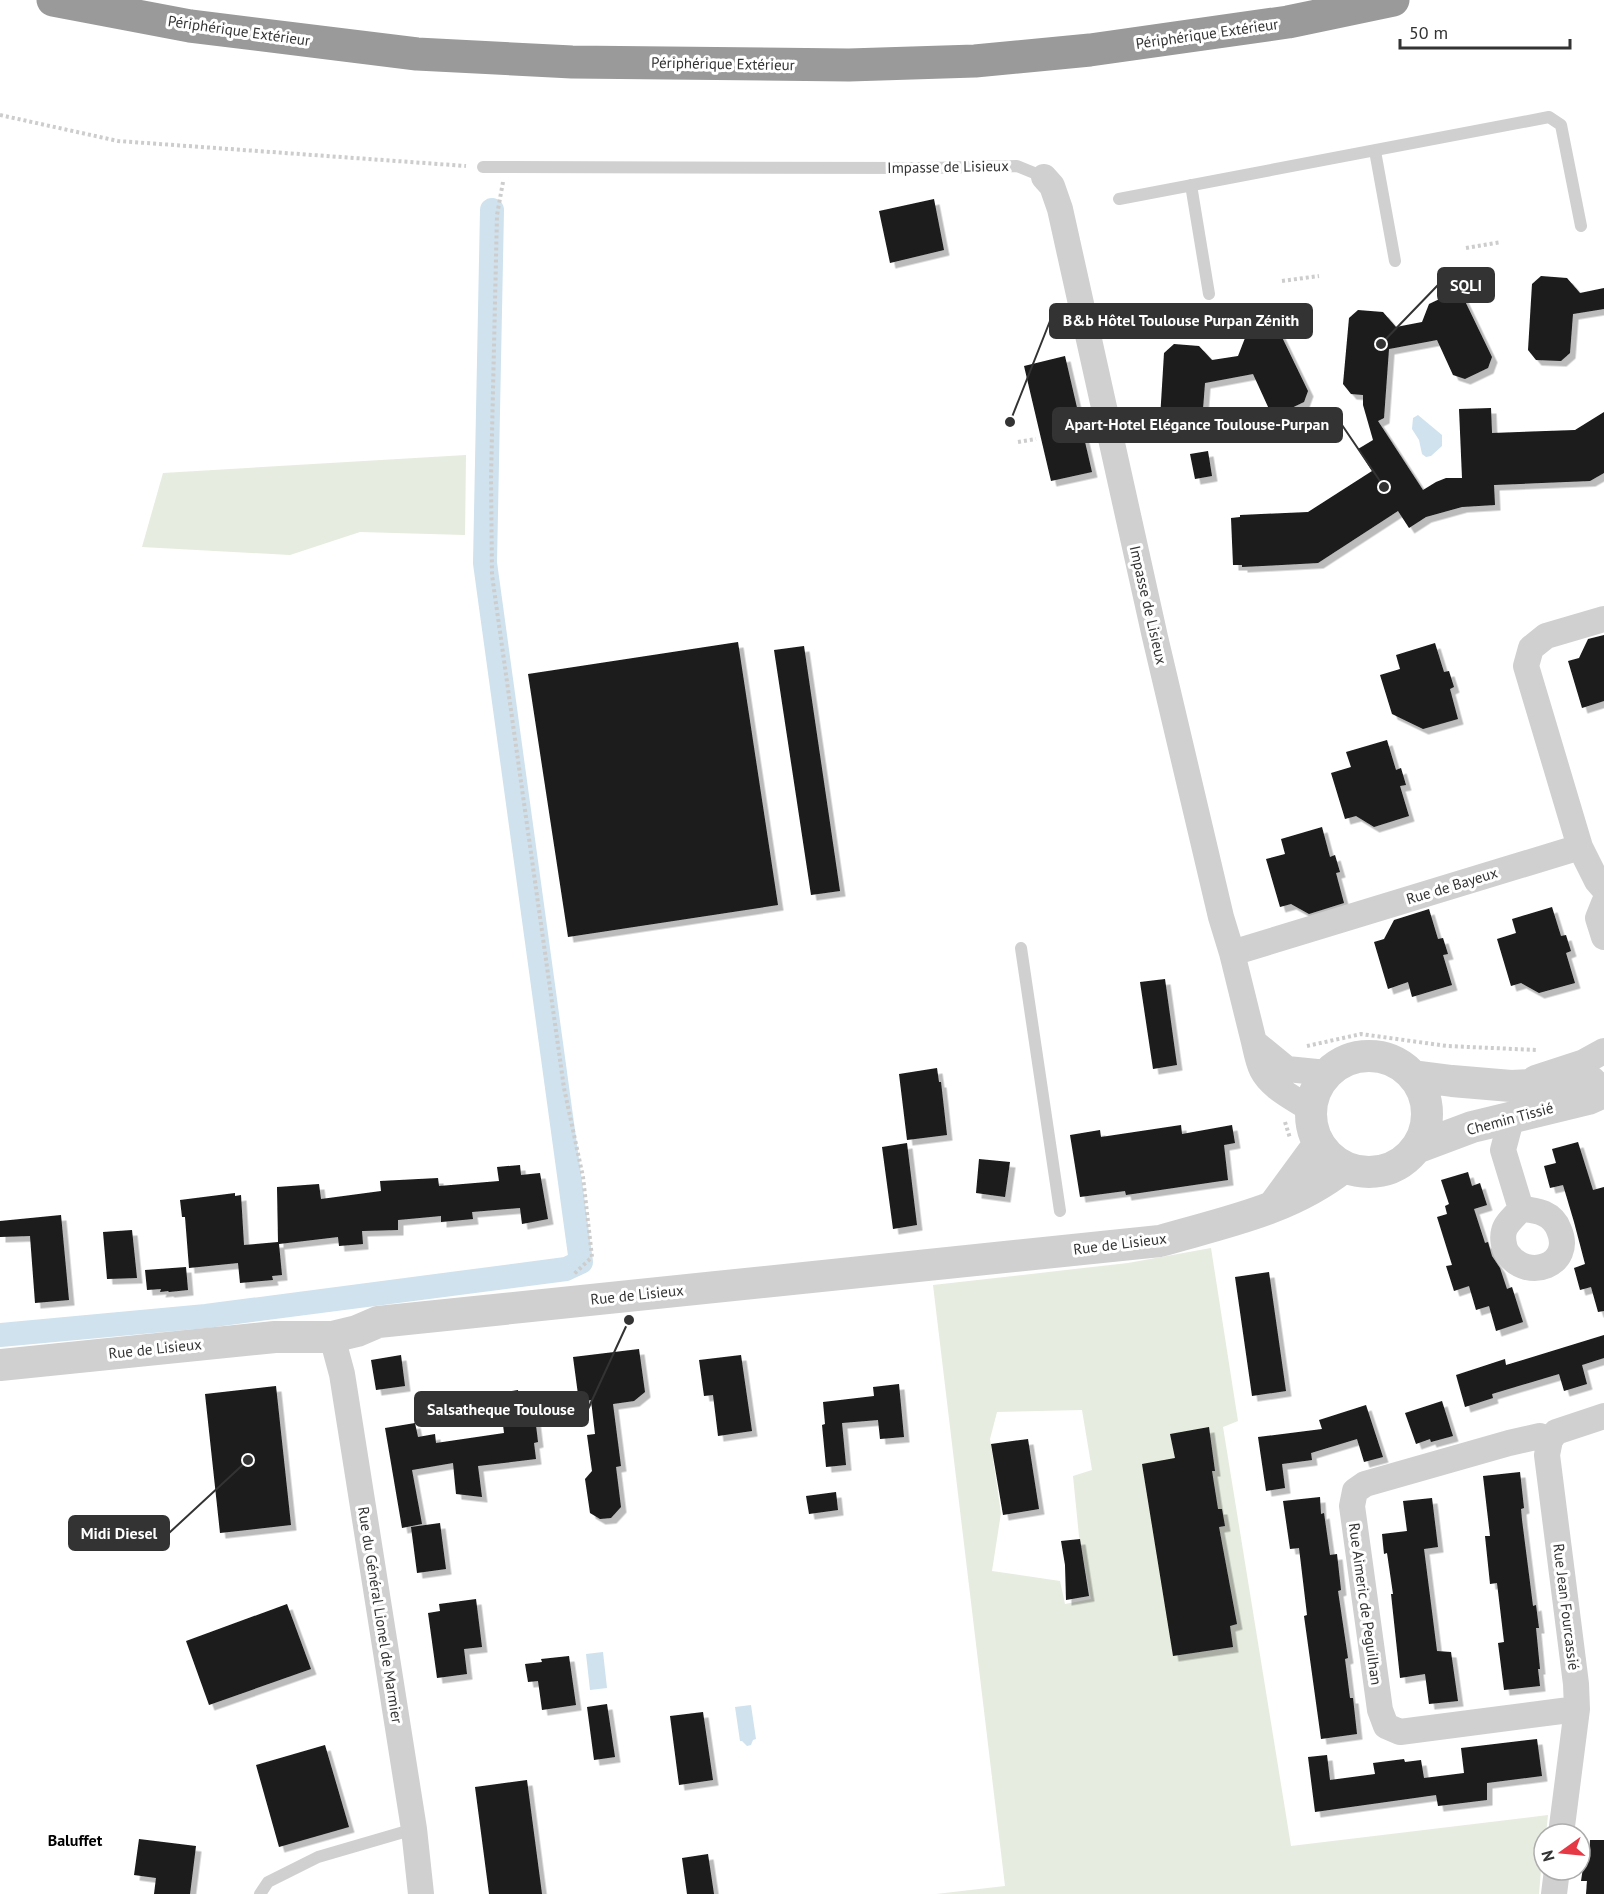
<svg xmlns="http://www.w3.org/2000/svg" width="1604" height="1894" viewBox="0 0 1604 1894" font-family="'PT Sans',sans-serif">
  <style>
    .green { fill: #e6ecdf; fill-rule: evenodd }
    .water { fill: #cfe2ee }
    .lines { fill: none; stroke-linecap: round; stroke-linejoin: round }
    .canal { stroke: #cfe2ee; stroke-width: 24 }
    .building { fill: #1a1a1a; filter: url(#shadow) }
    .path { stroke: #cdcdcd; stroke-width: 4; stroke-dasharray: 3 3; stroke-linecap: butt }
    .service { stroke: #d0d0d0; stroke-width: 12 }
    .minor { stroke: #d0d0d0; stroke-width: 26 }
    .tertiary { stroke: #d0d0d0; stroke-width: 32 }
    .motorway { stroke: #9a9a9a; stroke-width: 33 }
    .labels { text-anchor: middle; stroke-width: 6; stroke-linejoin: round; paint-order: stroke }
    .street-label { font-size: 15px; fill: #333; stroke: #fff }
    .neighbourhood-label { font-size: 16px; font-weight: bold; fill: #000; stroke: #fff }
    .leader { fill: none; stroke: #333; stroke-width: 2 }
    .callout-dot { fill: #333; stroke: #fff; stroke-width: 2 }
    .callout { fill: #333; stroke: #333; stroke-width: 2 }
    .callout-label { font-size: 16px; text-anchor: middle; font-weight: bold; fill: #fff }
  </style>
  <defs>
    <filter id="shadow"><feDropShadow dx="5.5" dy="5.5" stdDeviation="0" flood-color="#0004"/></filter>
  </defs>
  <rect width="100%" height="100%" fill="#fff"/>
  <path class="green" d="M466,455L465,535L360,532L290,555L142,547L163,473Z
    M1211,1248L1238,1421L1223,1427L1291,1846L1548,1815L1546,1834H1544L1539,1894H936L1005,1886L933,1285L1128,1263ZM1082,1410L1092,1470L1073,1476L1079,1536L1091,1599L1065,1604L1060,1581L992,1571L1001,1513L990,1439L997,1412Z"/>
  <path class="water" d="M1418,415L1442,435V446L1431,456L1426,457L1422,454L1419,440L1412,429L1413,418Z
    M603,1652L607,1688L590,1690L586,1654Z
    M751,1705L756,1739L753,1740L751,1745L747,1746L742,1741H740L735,1707Z"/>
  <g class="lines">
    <path class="canal" d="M0,1335L206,1316L566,1269L581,1262L485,563L492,210"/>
  </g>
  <path class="building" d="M934,199L944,250L890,263L879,211Z
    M1541,276L1567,278L1580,293L1604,288V309L1573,314L1570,353L1561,361L1536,360L1528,350L1532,284Z
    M1452,293L1463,297L1492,357L1488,368L1465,379L1453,375L1437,340L1389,349L1384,418L1378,421L1423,490L1436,482L1446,478H1462L1459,409L1491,408L1492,433L1575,430L1604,412V473L1590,481L1494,485L1495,505L1462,507L1426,517L1409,528L1398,511L1318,563L1242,567V565H1233L1231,518L1240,517V515L1308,512L1372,471L1358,449L1373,440L1363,405V395L1351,394L1343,384L1349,318L1358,310L1383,312L1396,327L1422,322L1429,304Z
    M1268,327L1279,331L1308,391L1304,402L1281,413L1269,409L1253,374L1205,383L1202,422L1193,430L1168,428L1160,419L1164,353L1174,344L1199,346L1212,360L1238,356L1245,338Z
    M1065,356L1092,472L1051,481L1024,366Z
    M1208,451L1212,476L1195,479L1190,454Z
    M1604,635V701L1582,708L1568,661L1579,658L1588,639Z
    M738,642L778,905L568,937L528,674Z
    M1435,643L1444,672L1449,671L1454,687L1450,689L1458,719L1423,729L1392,714L1380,675L1400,669L1396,655Z
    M804,646L840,891L811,895L774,650Z
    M1387,740L1396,770L1401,768L1406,785L1400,786L1409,816L1374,827L1356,816L1345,819L1331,773L1351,767L1346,752Z
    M1322,827L1330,857L1335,855L1340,872L1336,873L1344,903L1309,914L1291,904L1280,907L1266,859L1285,854L1281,839Z
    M1552,907L1561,936L1566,935L1571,951L1566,953L1575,983L1539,993L1521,983L1511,986L1497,939L1516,933L1512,919Z
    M1429,909L1438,939L1443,938L1448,954L1443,955L1452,985L1412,997L1408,982L1388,989L1374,942L1384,939L1394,920Z
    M1165,979L1177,1065L1153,1069L1140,982Z
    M937,1068L939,1082H941L947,1135L907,1140L899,1074Z
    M1181,1125L1182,1134L1232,1125L1235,1143L1224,1145L1228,1180L1126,1195L1125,1191L1080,1197L1070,1135L1100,1130L1101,1137Z
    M1578,1142L1593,1190L1604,1187V1311L1598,1312L1591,1287L1580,1290L1574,1268L1585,1264L1574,1222L1563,1185L1550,1188L1544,1166L1556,1163L1552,1149Z
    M907,1143L917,1225L893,1229L882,1147Z
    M979,1159L1010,1162L1005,1197L976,1193Z
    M520,1165L521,1175L540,1173L548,1219L522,1224L520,1208L472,1212L473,1219L441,1222V1216L398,1220V1230L362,1231L363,1244L339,1246L338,1237L279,1244L282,1275L272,1276L273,1280L240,1283L238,1263L189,1268L185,1217H182L180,1200L235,1193V1196L241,1195L244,1245L278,1242L277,1187L319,1184L321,1199L381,1191L380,1181L438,1178L439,1186L499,1181L497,1167Z
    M1468,1172L1472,1186L1480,1183L1487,1205L1474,1209L1485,1243L1488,1242L1492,1256L1500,1268L1507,1289L1512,1287L1523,1322L1496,1331L1489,1306L1476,1310L1469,1286L1454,1291L1446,1266L1452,1265L1437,1217L1447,1214L1445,1206L1449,1204L1441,1180Z
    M61,1215L69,1300L35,1303L30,1236L0,1237V1221Z
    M132,1230L137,1278L107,1279L103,1232Z
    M186,1267L188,1290L169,1292L168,1291L160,1292L161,1289L147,1290L145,1270Z
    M1269,1272L1286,1391L1252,1396L1235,1277Z
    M1604,1335V1358L1582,1365L1587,1384L1564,1391L1559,1374L1492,1394L1493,1398L1465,1407L1456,1375L1505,1359L1506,1365Z
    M639,1349L645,1392L634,1401L613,1404L621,1466L616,1467L621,1507L611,1518L600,1519L590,1513L585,1479L592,1471L587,1435L595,1434L591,1400L579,1402L573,1357Z
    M401,1355L405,1386L376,1390L371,1360Z
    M741,1355L752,1431L718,1436L713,1395L704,1396L699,1360Z
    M899,1384L904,1437L880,1439L878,1420L842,1423L846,1465L826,1467L822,1425L825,1424L823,1402L874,1396L873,1387Z
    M276,1386L291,1525L220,1533L205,1394Z
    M518,1390L522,1418L535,1417L538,1442L534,1443L536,1459L478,1466L482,1497L456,1494L453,1463L412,1470L422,1524L402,1528L385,1428L415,1423L418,1437L435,1434L436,1443L504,1433L499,1393Z
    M1442,1401L1453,1436L1431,1442L1430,1439L1416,1444L1405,1413Z
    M1366,1405L1383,1457L1364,1462L1357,1439L1311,1453L1312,1460L1282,1464L1285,1488L1266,1491L1258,1437L1322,1429L1319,1420Z
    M1209,1427L1215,1471H1212L1218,1509H1222L1225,1526L1219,1527L1237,1624L1230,1626L1233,1647L1173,1656L1142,1464L1175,1458L1170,1434Z
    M1028,1439L1039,1509L1003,1515L991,1444Z
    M1520,1472L1524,1508L1521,1509L1522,1520L1533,1606L1536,1605L1539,1628H1536L1540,1669H1538L1540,1686L1504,1690L1498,1643L1504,1642L1497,1583L1490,1584L1485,1536H1490L1483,1476Z
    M836,1492L838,1510L809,1514L806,1496Z
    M1320,1497L1321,1514L1324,1513L1330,1555L1337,1554L1341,1590L1338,1591L1348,1658L1345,1659L1350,1698H1353L1357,1734L1321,1739L1304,1616L1307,1615L1299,1548L1290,1549L1283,1501Z
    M1432,1498L1438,1547L1424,1549L1437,1651L1451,1652L1458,1701L1429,1704L1425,1674L1400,1678L1391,1594H1393L1387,1553L1384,1554L1382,1534L1407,1531L1403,1501Z
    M440,1523L446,1569L417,1573L411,1527Z
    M1080,1539L1089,1596L1066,1600L1065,1565L1061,1541Z
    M476,1599L482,1647L464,1649L467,1674L437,1678L428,1613L440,1611L439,1604Z
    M287,1604L311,1669L209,1705L186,1641Z
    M569,1656L576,1705L542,1710L538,1681L528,1682L525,1664L542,1662L541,1659Z
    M607,1704L615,1757L594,1760L587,1707Z
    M703,1712L713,1780L679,1785L670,1716Z
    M1537,1739L1542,1776L1487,1783V1800L1438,1806L1436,1795L1315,1812L1308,1757L1327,1755L1330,1780L1375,1774L1373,1763L1404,1759L1405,1762L1421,1760L1424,1778L1464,1773L1461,1748Z
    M325,1745L349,1827L279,1847L256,1765Z
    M527,1780L542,1894H489L475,1787Z
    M139,1839L196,1846L190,1894H154L156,1878L134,1875Z
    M1590,1840H1604V1894H1586L1587,1881H1581L1584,1861L1589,1862Z
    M708,1854L714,1894H687L682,1858Z"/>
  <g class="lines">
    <path class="path" d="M0,115L118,141L466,166
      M503,182L497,215L491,478L492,575L564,1088L583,1177L592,1257L573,1275
      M1466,248L1501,242
      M1282,281L1319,276
      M1018,442L1036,439
      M1307,1046L1361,1034L1447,1046L1537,1050
      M1285,1122L1290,1138"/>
    <path class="service" d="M1375,151L1395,261
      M483,167L926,168L1017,166L1044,177
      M1191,185L1209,294
      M1119,199L1549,117L1561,125L1581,226
      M1021,948L1060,1211
      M260,1894L268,1882L318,1857L414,1829"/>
    <path class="minor" d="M1044,177L1052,186L1060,209L1155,637L1221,917L1232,953
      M1580,847L1597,881L1604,889
      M1604,903L1598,918L1604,937
      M1254,1042L1232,953L1580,847L1526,666L1531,648L1546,636L1604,619
      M1535,1078L1584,1062L1604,1051
      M1310,1109C1294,1098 1271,1088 1262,1070C1258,1062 1256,1051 1254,1042L1287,1069L1327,1073
      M1512,1116L1503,1150L1521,1209C1516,1215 1506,1223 1504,1231C1502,1238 1504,1248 1507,1253C1528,1283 1574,1264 1559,1230C1553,1213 1537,1210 1521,1209
      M332,1337L342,1374L414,1829L421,1894
      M1550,1440L1540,1436L1509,1443L1365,1484L1355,1491L1352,1506L1380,1710L1386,1726L1400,1732L1577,1709
      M1561,1834L1577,1709L1576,1684L1547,1455L1550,1440L1556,1432L1604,1416
      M1554,1894L1557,1870"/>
    <path class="tertiary" d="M1311 1114a58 58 0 1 1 116 0a58 58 0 1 1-116 0Z
      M1413,1076L1452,1081L1511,1086L1591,1082
      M1416,1148L1472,1127L1588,1099L1604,1092
      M1275,1204L1319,1144
      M0,1365L275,1337H332L357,1331L378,1322L1160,1241C1225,1222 1290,1210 1344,1167"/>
    <path class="motorway" d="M53,0L190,26L417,54L572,62L849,65L975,61L1090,50L1288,22L1393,0"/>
  </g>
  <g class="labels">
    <g class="street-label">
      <text transform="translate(239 31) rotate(8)" y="5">Périphérique Extérieur</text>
      <text transform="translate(1207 34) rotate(-8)" y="5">Périphérique Extérieur</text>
      <text transform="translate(723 64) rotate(1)" y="5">Périphérique Extérieur</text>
      <text transform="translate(948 167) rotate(-1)" y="5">Impasse de Lisieux</text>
      <text transform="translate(1148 605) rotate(77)" y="5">Impasse de Lisieux</text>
      <text transform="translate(1452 886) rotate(-17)" y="5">Rue de Bayeux</text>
      <text transform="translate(1510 1119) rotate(-15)" y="5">Chemin Tissié</text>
      <text transform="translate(1120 1244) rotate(-7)" y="5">Rue de Lisieux</text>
      <text transform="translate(637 1295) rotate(-6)" y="5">Rue de Lisieux</text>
      <text transform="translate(155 1349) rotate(-6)" y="5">Rue de Lisieux</text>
      <text transform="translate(1365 1604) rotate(82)" y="5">Rue Aimeric de Peguilhan</text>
      <text transform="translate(1566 1607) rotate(83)" y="5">Rue Jean Fourcassié</text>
      <text transform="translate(380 1615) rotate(81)" y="5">Rue du Général Lionel de Marmier</text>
    </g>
    <g class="neighbourhood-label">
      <text x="75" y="1846">Baluffet</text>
    </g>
  </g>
  <path class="leader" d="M1381 344L1438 285M1010 422L1050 321M1384 487L1342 425M629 1320L588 1409M248 1460L169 1533"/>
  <g class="callout-dot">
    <circle cx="1381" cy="344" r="6"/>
    <circle cx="1010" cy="422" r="6"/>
    <circle cx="1384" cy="487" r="6"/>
    <circle cx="629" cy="1320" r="6"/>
    <circle cx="248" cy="1460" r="6"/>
  </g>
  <g class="callout">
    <rect x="1438" y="268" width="56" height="34" rx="6"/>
    <rect x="1050" y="304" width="262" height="34" rx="6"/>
    <rect x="1053" y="408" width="289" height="34" rx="6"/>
    <rect x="415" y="1392" width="173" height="34" rx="6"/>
    <rect x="69" y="1516" width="100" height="34" rx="6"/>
  </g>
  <g class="callout-label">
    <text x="1466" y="291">SQLI</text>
    <text x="1181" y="326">B&amp;b Hôtel Toulouse Purpan Zénith</text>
    <text x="1197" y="430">Apart-Hotel Elégance Toulouse-Purpan</text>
    <text x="501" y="1415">Salsatheque Toulouse</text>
    <text x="119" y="1539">Midi Diesel</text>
  </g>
  <g transform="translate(1562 1852) rotate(255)"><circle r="28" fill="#ffffff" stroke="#adadad" stroke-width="1.5"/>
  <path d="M0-4.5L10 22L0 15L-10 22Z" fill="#e63946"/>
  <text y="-9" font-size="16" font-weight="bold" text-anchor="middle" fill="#333333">N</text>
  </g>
  <path d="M1400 39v9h170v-9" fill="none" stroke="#333333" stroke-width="3"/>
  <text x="1409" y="39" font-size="18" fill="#333333" stroke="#ffffff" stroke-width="4.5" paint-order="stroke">50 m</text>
</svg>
